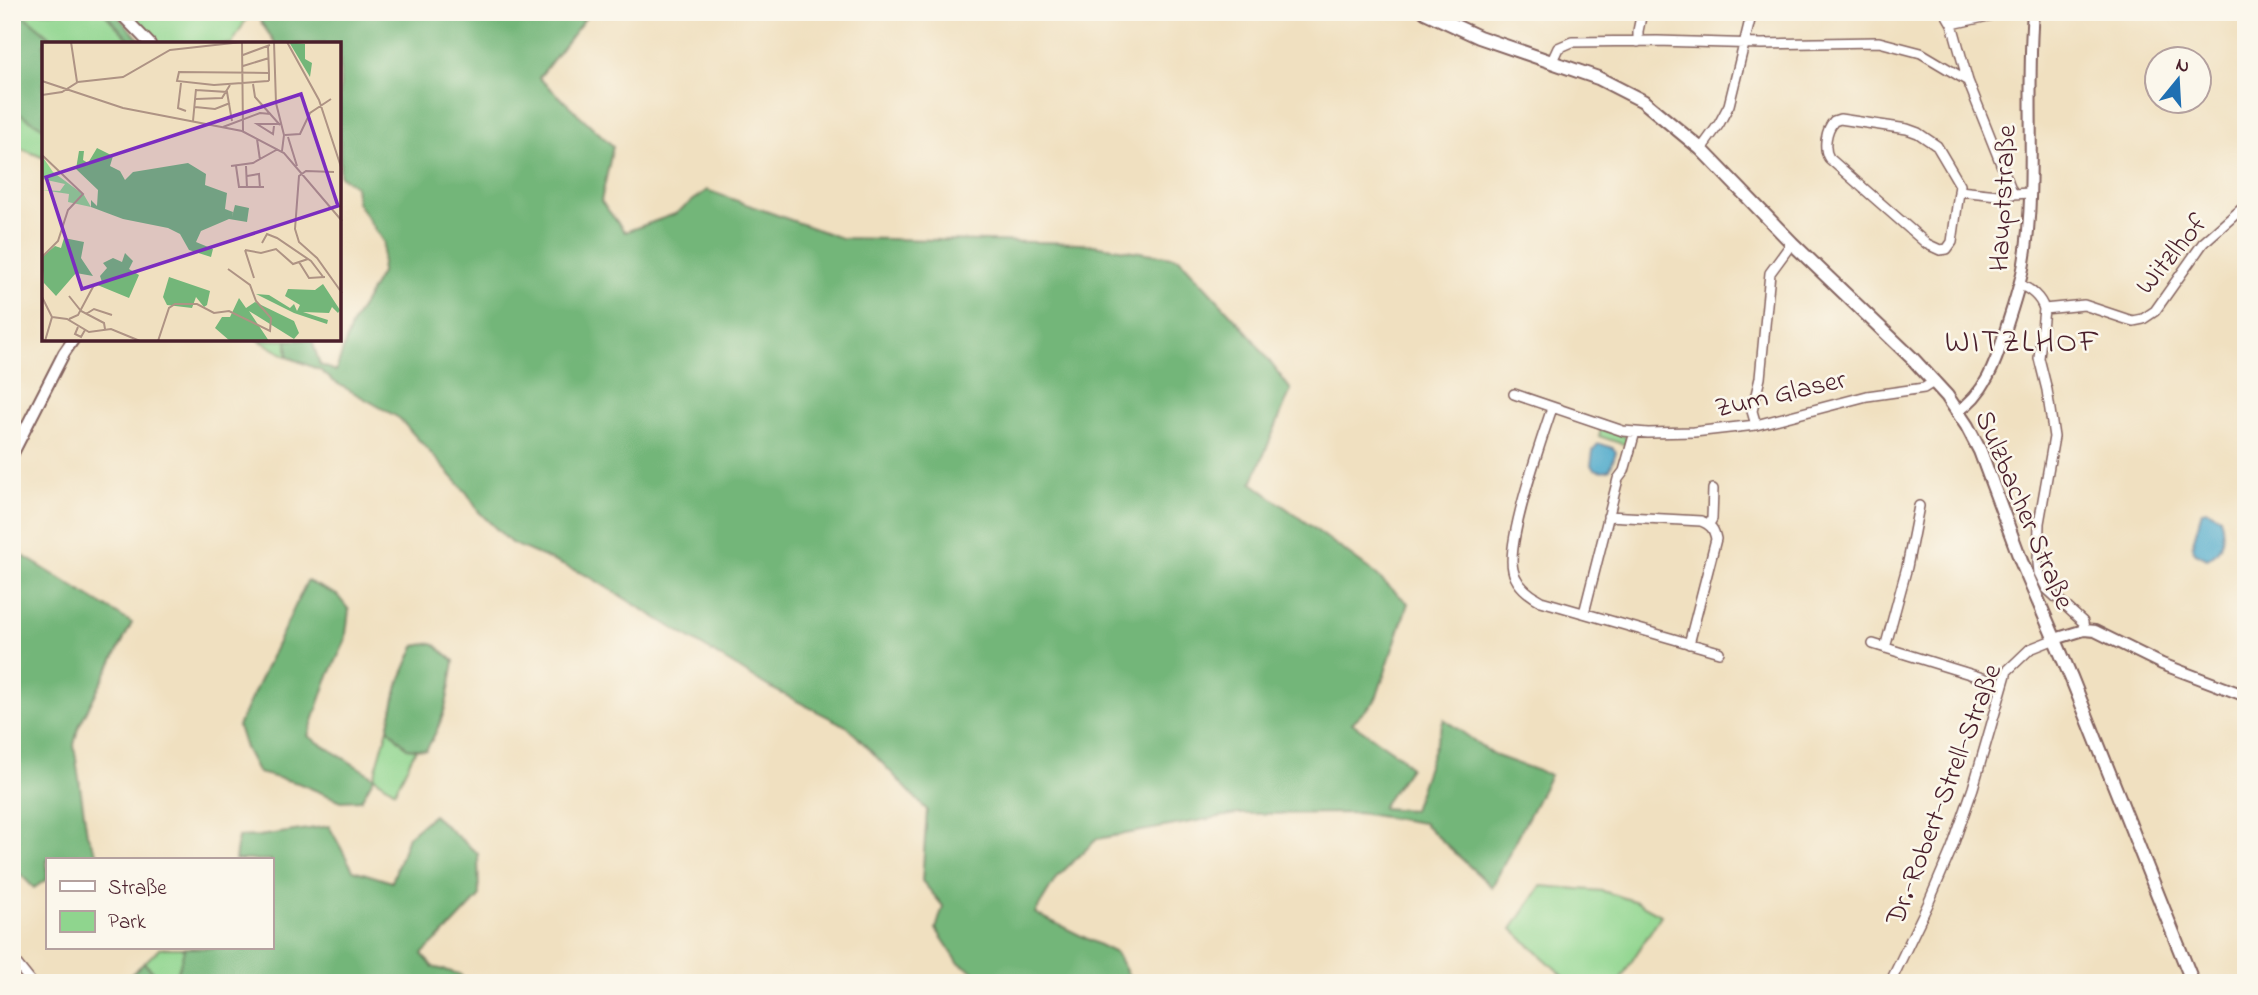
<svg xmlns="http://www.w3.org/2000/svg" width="2258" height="995" viewBox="0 0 2258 995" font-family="'Indie Flower',sans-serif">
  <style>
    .green { fill: #8fd58e; stroke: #6c7a5c; stroke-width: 2 }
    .forest { fill: #73b679; stroke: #5e6a52; stroke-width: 2 }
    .water { fill: #4ca8ca; stroke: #4b647a; stroke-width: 2 }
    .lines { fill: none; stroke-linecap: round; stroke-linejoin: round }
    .minor-casing { stroke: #84635f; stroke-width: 12 }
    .tertiary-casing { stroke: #84635f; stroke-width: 14 }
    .secondary-casing { stroke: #84635f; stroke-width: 16 }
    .minor { stroke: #fff; stroke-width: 9 }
    .tertiary { stroke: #fff; stroke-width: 10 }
    .secondary { stroke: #fff; stroke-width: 12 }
    .labels { text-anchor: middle; stroke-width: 5; stroke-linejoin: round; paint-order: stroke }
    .street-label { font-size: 28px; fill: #4a1f2b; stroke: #fbf7ec }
    .quarter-label { font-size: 32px; letter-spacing: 2px; fill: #4a1f2b; stroke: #fbf7ec }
    .inset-road { fill: none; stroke: #ae9384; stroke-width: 2 }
    .view { fill: #7b2cbf; fill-opacity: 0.15; stroke: #7b2cbf; stroke-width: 3.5 }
    .inset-edge { fill: none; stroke: #4a1f2b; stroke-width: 3.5 }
  </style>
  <rect width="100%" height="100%" fill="#fbf7ec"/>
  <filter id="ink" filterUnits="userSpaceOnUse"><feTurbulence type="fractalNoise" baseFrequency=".0143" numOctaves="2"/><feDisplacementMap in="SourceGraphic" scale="14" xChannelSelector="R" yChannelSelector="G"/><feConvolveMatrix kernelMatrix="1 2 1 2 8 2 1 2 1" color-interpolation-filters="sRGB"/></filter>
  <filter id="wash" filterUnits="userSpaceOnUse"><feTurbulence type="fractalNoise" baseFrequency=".00686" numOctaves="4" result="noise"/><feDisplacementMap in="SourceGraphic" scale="28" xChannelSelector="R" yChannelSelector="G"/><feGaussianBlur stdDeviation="1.57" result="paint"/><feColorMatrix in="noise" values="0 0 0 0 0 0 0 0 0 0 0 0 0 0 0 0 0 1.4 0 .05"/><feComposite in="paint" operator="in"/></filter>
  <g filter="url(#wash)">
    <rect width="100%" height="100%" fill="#f0e0c0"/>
    <path class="green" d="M20,12H103L134,44H58Z
      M126,12H241L247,18L232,44H156Z
      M12,109L44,128V158L12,145Z
      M259,340H287L288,357Z
      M1601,429L1627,437L1625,445L1599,436Z
      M388,728L407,748L416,749L395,791L374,777Z
      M1541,886L1603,891L1637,902L1661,915L1618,983H1571L1512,929Z
      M160,948H181L185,950L175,983H165L144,963Z"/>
    <path class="forest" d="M12,12H20L58,44H44V128L12,109Z
      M103,12H114L144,44H134Z
      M261,12H590L539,78L613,146L601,201L625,232L675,214L707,190L841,238L1080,243L1179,258L1249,334L1291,390L1252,483L1369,569L1408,603L1377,696L1374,702L1352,723L1401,757L1410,767L1381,808L1413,810L1444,719L1494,755L1550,775L1492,887L1423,823L1358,813L1237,814L1097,839L1057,877L1035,913L1116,953L1133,983H992L958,962L936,929L943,906L922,881L927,810L848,727L769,687L588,576L511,543L479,512L467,493L399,418L333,381L320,370L288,357L287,340H312L320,365L336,371L351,326L381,273L384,243L357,202L355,186L340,176V44H276L258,18Z
      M12,549L132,623L78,728L74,745L87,834L100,860H47V879L34,888L12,866Z
      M307,581L337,595L349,610L345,642L327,680L308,736L374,777L361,800L341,801L298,783L258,773L245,748L238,726Z
      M433,643L454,661C448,697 446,718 426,750L407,748L388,728L398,685L415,646Z
      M433,815L478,854L479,897L452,926L422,954L433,967L460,974L466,983H175L184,950L181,948H271V860H235L238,837L259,836L329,826L353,870L392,882L408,836Z
      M144,963L165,983H121Z"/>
    <path class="water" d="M1601,444L1613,448L1616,452L1610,469C1604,472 1594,471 1591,465L1593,451L1597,445Z
      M2207,510L2220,517C2225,533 2224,551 2207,559L2194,552L2192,546L2202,511Z"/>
  </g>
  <g filter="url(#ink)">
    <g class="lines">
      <defs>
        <path id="minor" d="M1945,12L1952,24L1968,81L2013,194
          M1988,16L2005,12
          M1952,24L1988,16L1987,12
          M1638,42V31L1642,12
          M1552,61L1558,48L1572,42L1657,41L1762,44L1879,42L1921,53L1968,81
          M1840,119L1907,129L1918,133L1937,146L1960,185L1952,242L1947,249L1940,250L1927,244L1829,158C1823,148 1826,130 1834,121Z
          M1701,149L1719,124L1729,105L1752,12
          M1959,191L1998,195L2029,193
          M2019,285C2030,288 2041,298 2044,309L2039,358L2047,390L2054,437L2039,523L2038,562L2039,573L2047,589L2083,622L2084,630
          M2044,309L2084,305L2126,319L2133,321L2143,319L2155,311L2203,243L2246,205
          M1514,394L1623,431L1648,433L1694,432L1756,425L1867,396L1924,388L1935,381
          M1552,408C1541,441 1506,541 1513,570C1516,585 1528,594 1541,601L1719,652
          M1756,425L1752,411L1760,378L1770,273L1792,243
          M1608,516L1701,521C1711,525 1714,529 1716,539L1689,644
          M1709,524L1712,519L1713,489
          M1584,613L1618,479L1624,471L1635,432
          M1873,644L2002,684
          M1885,648L1907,567L1919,506
          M12,958L32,983
          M1890,983L1928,904L1952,848L1973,788L2007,671L2030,649L2055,639"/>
        <path id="tertiary" d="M119,12L150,44
          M1958,411C1984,395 1996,363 2004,335C2011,311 2020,288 2024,263C2037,183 2026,94 2033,12
          M12,455L64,353L73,340
          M2055,639L2084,630L2095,631L2162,664L2246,696"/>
        <path id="secondary" d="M1425,12L1479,37L1598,78L1643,101L1701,149L1792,243L1912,358L1947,396L1967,426L1980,451L2021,561L2071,677L2193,983"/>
      </defs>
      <use href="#minor" class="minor-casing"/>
      <use href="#tertiary" class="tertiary-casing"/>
      <use href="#secondary" class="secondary-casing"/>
      <use href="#minor" class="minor"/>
      <use href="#tertiary" class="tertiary"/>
      <use href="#secondary" class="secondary"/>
    </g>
  </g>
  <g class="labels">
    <g class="street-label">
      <text transform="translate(2001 198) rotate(-87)" y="10">Hauptstraße</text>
      <text transform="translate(2170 253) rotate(-50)" y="10">Witzlhof</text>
      <text transform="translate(1780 392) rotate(-13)" y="10">Zum Glaser</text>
      <text transform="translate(2026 509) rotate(67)" y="10">Sulzbacher Straße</text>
      <text transform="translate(1942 794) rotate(-69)" y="10">Dr.-Robert-Strell-Straße</text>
    </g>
    <g class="quarter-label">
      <text x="2023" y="351">WITZLHOF</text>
    </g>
  </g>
  <g transform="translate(42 42)">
    <rect width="299" height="299" fill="#f0e0c0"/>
    <path d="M0,114L11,130L42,153L49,165L26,160L27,152L0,148L18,149L23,142L0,137Z" fill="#8fd58e"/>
    <path d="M247,0L263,2V17L270,21L268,35ZM55,106L71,114L68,124L78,129L83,138L91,130L146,121L164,132L163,143L185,151L183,167L191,170L190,175L193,163L207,166L205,180L187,177L159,189L154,200L171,207L169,215L147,208L138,192L126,186L81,177L49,165V158L55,164L56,148L34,127L37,109H42L41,118L46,121ZM22,196L42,200L39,216L51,234L34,231L14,254L2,241L0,215L13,204L19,206ZM83,211L91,219L87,227L97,233L87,256L53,242L60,240L58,234L65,226L61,221L71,216L80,220ZM127,235L168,249L165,263L162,265L154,255L150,266L125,263L121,255ZM281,242L298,268L296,271L290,265L287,271L261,270L286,278L285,282L252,271L214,252L227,253L248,266L252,262L255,269L258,263L243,254L246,247L273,248ZM197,256L204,266L213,260L252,279L257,291L252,297L207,269L227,299H188L173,286L180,275H188Z" fill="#73b679"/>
    <path class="inset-road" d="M29,0L35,40M200,0L201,89M232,0L234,61L242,93L240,109M245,0L277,58L300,128M226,4L227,31V38L226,39L172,43L135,39L137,30L227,31M201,13L228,3M201,24L227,16M0,39L81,66L200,89L242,111L300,179M139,41L136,66L144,69M211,42L213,55L238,83M154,48L185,50L190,79M0,53L20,50L36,40L81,35L128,8L200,0M154,57L180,56L188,43M153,65L173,67L188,61M151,79L154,47M232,84L231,92L215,82H240M181,85L218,71L229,72M243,93L258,92L268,71L289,57M246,95L255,124M215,97L218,118M0,113L41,152L26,168L16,199L0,215M189,124L211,121L236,107M194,124L197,145H222M204,124L205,146M292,130L264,129L257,134L253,187L257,200L275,216L300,251M205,134L217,132L218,146M220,201L225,192L235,196L269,219L282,236M203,208L219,211L234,207L251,222L266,217M203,208L212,236M257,220L267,236L283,235M27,254L39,269L62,281L63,287M0,255L10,275L3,299M44,272L52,267L70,273M10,275L25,277L47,290L69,287L98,299M27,277L36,273L52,243M36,285L33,292L39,295L43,288M116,299L127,266L133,262H155L172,271L187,269L228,289L229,276L214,259L208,243L186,227"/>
    <path class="view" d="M259,52L296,164L40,247L4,135Z"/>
    <rect width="299" height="299" class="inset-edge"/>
  </g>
  <rect width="2258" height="995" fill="none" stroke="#fbf7ec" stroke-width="42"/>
  <rect x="46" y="858" width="228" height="91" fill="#fbf7ec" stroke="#b4a19f" stroke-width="2"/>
  <rect x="60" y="881" width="35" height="10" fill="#ffffff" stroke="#b4a19f" stroke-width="2"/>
  <text x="108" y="894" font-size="21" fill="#4a1f2b">Straße</text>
  <rect x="60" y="911" width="35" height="21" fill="#8fd58e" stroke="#b4a19f" stroke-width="2"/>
  <text x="108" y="928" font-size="21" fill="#4a1f2b">Park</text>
  <g transform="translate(2178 80) rotate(18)"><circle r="33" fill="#fbf7ec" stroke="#b4a19f" stroke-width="2"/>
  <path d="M0-5L12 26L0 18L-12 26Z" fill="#1f6fb2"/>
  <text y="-10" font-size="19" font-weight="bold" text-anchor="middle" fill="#4a1f2b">N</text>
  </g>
</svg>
